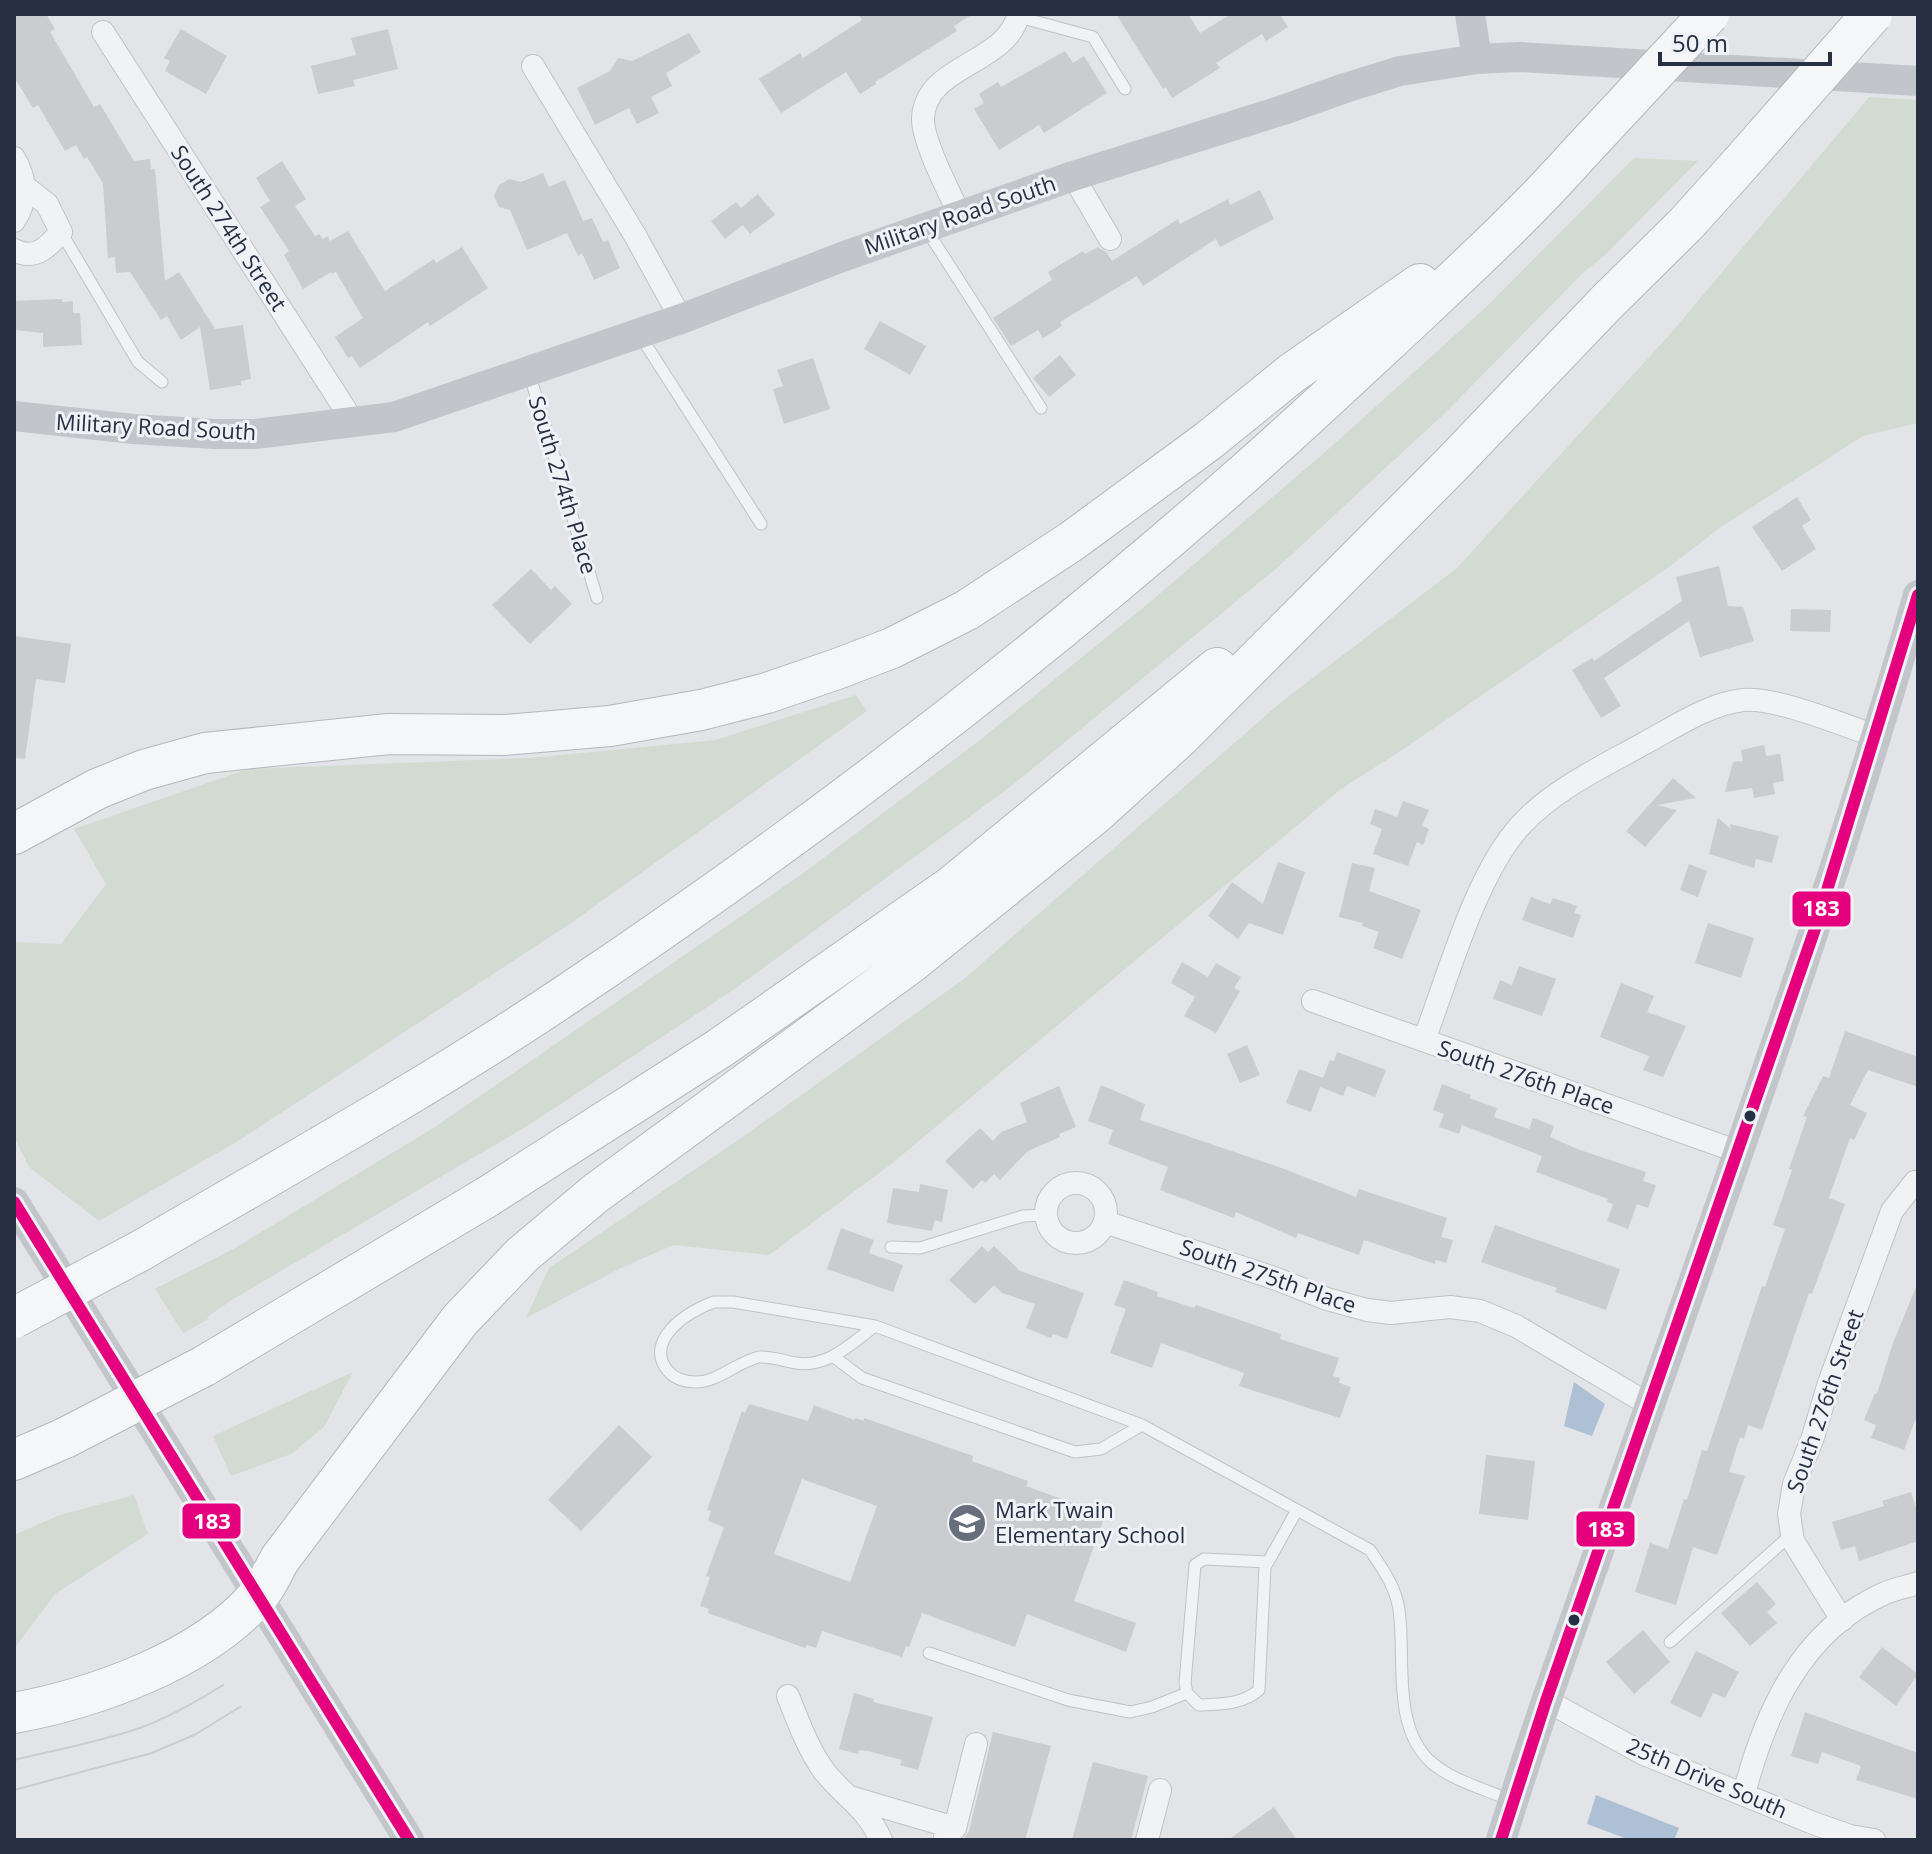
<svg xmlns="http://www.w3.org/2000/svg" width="1932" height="1854" viewBox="0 0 1932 1854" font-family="'Open Sans',sans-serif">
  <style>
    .green { fill: #d2dbd1 }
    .water { fill: #aec0d5 }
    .building { fill: #cacccf; fill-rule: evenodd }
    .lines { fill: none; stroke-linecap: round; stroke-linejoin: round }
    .lane-casing { stroke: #c0c2c5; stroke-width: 13 }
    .street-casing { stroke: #c0c2c5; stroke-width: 24 }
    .highway-casing { stroke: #b4b7bc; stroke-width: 42 }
    .lane { stroke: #f1f2f4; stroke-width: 11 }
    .street { stroke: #f1f2f4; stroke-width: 22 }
    .secondary { stroke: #c2c5ca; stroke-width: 30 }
    .highway { stroke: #f5f6f7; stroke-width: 40 }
    .tram { stroke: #cacccf; stroke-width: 2 }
    .highway-bridge-casing { stroke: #b4b7bc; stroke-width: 42; stroke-linecap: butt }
    .highway-bridge { stroke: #f5f6f7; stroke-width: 40 }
    .bus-1-casing { stroke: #eff2f7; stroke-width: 18 }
    .bus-1 { stroke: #e5007d; stroke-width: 12 }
    .bus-dot { fill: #263042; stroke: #eff2f7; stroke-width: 3 }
    .labels { text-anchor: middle; stroke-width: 6; stroke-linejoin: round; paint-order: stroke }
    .street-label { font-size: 22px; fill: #263042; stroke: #eff2f7 }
    .poi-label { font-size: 22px; fill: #263042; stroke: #eff2f7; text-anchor: start }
    .line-badge { stroke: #eff2f7; stroke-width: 3 }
    .badge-label { font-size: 22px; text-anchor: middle; font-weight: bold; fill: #fff }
  </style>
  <rect width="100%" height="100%" fill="#e2e4e7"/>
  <path class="green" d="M1869,97L1918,100V423L1863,436L1721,527L1669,567L1399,752L1341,789L890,1165L769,1255L673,1245L621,1268L526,1318L549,1268L734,1143L964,979L1280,703L1457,568L1671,333Z
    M1634,158L1698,161L1605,255L1584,272L1443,415L1277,568L1014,784L736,988L597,1080L532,1123L230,1301L209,1316L207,1320L183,1333L155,1289L235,1248L435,1127L802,874L980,740L1150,602L1332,446L1485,308Z
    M856,695L867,711L574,921L238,1141L99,1221L29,1167L14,1137V942L61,944L106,884L74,829L248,769L530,758L716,740Z
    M353,1372L324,1427L291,1454L231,1476L213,1436Z
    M134,1495L148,1534L55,1594L14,1649V1535L60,1515Z"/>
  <path class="water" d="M1574,1382L1605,1404L1592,1436L1564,1426Z
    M1596,1795L1679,1828L1674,1840H1630L1587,1824Z"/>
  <path class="building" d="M14,14H46L55,29L50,32L94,107L100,104L134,161L150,159L151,169H155L165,281L179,272L215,329L243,325L251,379L241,381V385L210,390L200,327L181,340L167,316L161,320L130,272L116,273L115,257L108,258L103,183L87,157L84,159L76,145L65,151L38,105L33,108L14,77Z
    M858,14H973L954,26L957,31L875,82L876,84L860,94L846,72L781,113L759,79L800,53L803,58L862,20Z
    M1116,14H1188L1200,33L1231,14H1280L1288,27L1266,41L1262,34L1216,63L1220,68L1172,98L1166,87L1163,89Z
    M181,29L227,56L206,94L165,71L170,61L164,58Z
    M388,29L398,69L353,80L355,86L318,94L311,66L356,55L351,38Z
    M689,33L701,52L666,73L672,86L651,97L659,113L637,124L629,108L595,125L577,88L610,71L618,58L632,61Z
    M1065,51L1073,63L1084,56L1107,93L1044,133L1039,125L999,150L974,109L984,103L979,94L998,82L1001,87Z
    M282,161L306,199L295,206L315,236L319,234L323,239L328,236L330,241L348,231L385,291L434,259L436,263L462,247L488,288L430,326L428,322L360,368L352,356L348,358L335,337L363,318L336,272L332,274L331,272L303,289L284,255L289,251L260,207L270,201L256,178Z
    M543,173L549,187L565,180L583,221L592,218L603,242L608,240L620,268L594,280L582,253L578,256L567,233L527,250L510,210L499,207L494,196L499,185L509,179L521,182Z
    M1260,190L1274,219L1220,247L1216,239L1143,286L1137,276L1060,322L1062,326L1043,338L1038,330L1011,346L993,318L1052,280L1048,272L1083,251L1085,254L1098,247L1106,252L1112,261L1178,219L1180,224L1228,199L1230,205Z
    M758,194L775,215L750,234L743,225L725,239L711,221L736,202L741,208Z
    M62,299V302L73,301V313H80L82,345L43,347V333L14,330V301Z
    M880,321L926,346L910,375L864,349Z
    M1060,355L1076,375L1049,397L1033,378Z
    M813,358L830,409L784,424L773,389L783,386L777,370Z
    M1797,497L1811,520L1802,526L1816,549L1782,571L1752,527Z
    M1719,566L1728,606L1743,607L1754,641L1700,657L1689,621L1604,678L1621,706L1601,718L1572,670L1592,658L1594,661L1682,601L1676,577Z
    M531,569L551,590L555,586L572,604L530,644L492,605Z
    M1791,609L1831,610L1830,632L1790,631Z
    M14,636L71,644L65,683L36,679L25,759L14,758Z
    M1764,745L1766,756L1780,754L1784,781L1773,783L1775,794L1754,798L1752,788L1725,792L1733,762L1743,761L1741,750Z
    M1673,778L1696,798L1657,805L1677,810L1645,847L1626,831Z
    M1403,801L1429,810L1422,826L1429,829L1423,845L1417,842L1408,866L1373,854L1382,829L1370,824L1375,809L1397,817Z
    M1718,818L1731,829L1730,824L1779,836L1772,863L1756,859L1754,868L1709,854Z
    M1278,862L1305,872L1283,935L1249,923L1238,939L1208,916L1232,882L1263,904Z
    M1352,863L1375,868L1369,891L1421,910L1402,959L1373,948L1379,932L1362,926L1363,923L1339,917Z
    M1689,864L1707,871L1698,897L1680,890Z
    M1531,897L1550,904L1553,898L1577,906L1574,913L1581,915L1573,938L1522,920Z
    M1708,923L1754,938L1741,978L1695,963Z
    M1182,962L1208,977L1216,963L1241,977L1234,988L1240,991L1216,1033L1184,1016L1195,997L1171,983Z
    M1519,966L1556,979L1542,1016L1493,999L1500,980L1512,985Z
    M1621,983L1654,996L1647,1012L1686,1026L1663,1077L1643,1070L1649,1056L1600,1037Z
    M1845,1031L1918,1057V1087L1868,1070L1850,1105L1867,1113L1854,1140L1850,1138L1829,1198L1845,1204L1812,1294L1809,1293L1762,1430L1748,1425L1744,1439L1740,1437L1729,1472L1745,1476L1717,1555L1693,1547L1676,1605L1635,1592L1650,1543L1668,1549L1684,1499L1687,1500L1702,1450L1707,1451L1762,1286L1765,1287L1785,1229L1773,1225L1792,1170L1789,1169L1807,1117L1803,1116L1823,1076L1829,1078Z
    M1247,1045L1260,1075L1240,1083L1227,1054Z
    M1337,1052L1386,1070L1375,1097L1347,1086L1343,1096L1320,1087L1311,1112L1286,1103L1299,1069L1323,1078L1330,1060L1334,1061Z
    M1442,1084L1471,1095L1469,1098L1497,1108L1494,1117L1529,1129L1533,1118L1554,1126L1550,1137L1580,1150L1646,1172L1643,1181L1656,1185L1648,1208L1637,1204L1628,1229L1607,1221L1613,1204L1607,1202L1608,1199L1536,1172L1542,1156L1462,1125L1459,1134L1439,1127L1444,1114L1433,1110Z
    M1101,1085L1145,1104L1140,1120L1279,1167L1356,1197L1359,1189L1447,1218L1441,1237L1453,1240L1446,1263L1436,1260L1435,1264L1364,1240L1359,1255L1298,1233L1296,1238L1236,1212L1234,1218L1160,1190L1168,1167L1108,1144L1113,1130L1088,1121Z
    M1059,1086L1076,1127L1059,1134L1060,1137L1028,1151L1000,1180L994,1174L985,1183L982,1180L973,1189L945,1161L980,1128L993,1141L1001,1132L1027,1122L1020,1103Z
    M920,1184L948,1190L942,1222L935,1220L932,1231L887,1223L893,1188L919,1192Z
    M1495,1225L1620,1269L1606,1310L1555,1292L1557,1288L1481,1262Z
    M841,1228L874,1240L869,1253L903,1265L893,1292L827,1269Z
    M982,1246L988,1252L994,1246L1020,1271L1084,1293L1067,1339L1053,1334L1051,1338L1026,1328L1035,1304L1002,1293L994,1285L975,1304L949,1280Z
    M1124,1280L1158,1292L1157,1296L1194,1308L1196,1305L1281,1334L1280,1339L1339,1358L1333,1376L1340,1378L1339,1383L1351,1387L1340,1418L1239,1386L1244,1373L1161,1343L1152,1368L1110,1353L1126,1309L1114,1305Z
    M1916,1287L1918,1413L1904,1450L1871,1438L1876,1425L1864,1420L1875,1393L1877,1394L1893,1343Z
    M749,1404L808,1421L814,1405L854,1420L855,1418L864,1421V1418L973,1456L972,1461L1028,1481L1026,1486L1097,1512L1095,1516L1104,1519L1074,1601L1136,1623L1126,1652L1027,1614L1015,1647L922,1613L909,1647L906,1646L902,1657L822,1631L816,1648L807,1645L805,1648L708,1613L709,1609L700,1606L710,1577L706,1576L724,1527L708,1521L711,1511L707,1510L742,1411L745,1413ZM802,1479L877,1506L850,1582L774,1554Z
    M619,1425L652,1457L581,1531L548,1500Z
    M1486,1455L1535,1461L1528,1520L1479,1514Z
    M1911,1492L1918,1515V1541L1859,1561L1855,1546L1841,1550L1832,1522L1884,1506L1882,1501Z
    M1757,1582L1776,1604L1767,1612L1777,1623L1750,1646L1721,1613Z
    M1643,1630L1670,1662L1634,1694L1606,1662Z
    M1882,1647L1918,1674L1896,1706L1859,1677Z
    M1696,1651L1739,1672L1725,1698L1713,1693L1701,1718L1670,1703Z
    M854,1693L874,1699L873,1702L933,1717L918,1770L900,1765L902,1760L868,1751L859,1750L858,1754L839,1749Z
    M1805,1712L1918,1753V1799L1856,1780L1861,1766L1822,1752L1818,1764L1791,1756Z
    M993,1732L1051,1746L1025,1840H963L969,1831Z
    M1093,1762L1148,1776L1131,1840H1072Z
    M1274,1807L1297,1840H1228Z"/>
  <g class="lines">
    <defs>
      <path id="lane" d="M1019,17L1093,37L1125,89
        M926,229L1041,408
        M61,232L138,362L162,382
        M641,337L761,524
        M529,373L597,598
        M891,1247L920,1248L1023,1216L1046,1215
        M714,1302H733L875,1326C852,1343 828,1368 796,1363C783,1361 772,1356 759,1357C737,1362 718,1382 696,1382C685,1382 675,1379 668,1371C643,1341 687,1311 714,1302Z
        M875,1326L1142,1425L1370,1550C1382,1568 1396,1587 1399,1610C1406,1658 1391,1727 1432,1763C1453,1781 1485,1789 1510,1800
        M834,1357L862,1378L1075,1452L1101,1449L1142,1425
        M1268,1562L1204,1559L1195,1565L1185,1683L1187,1693L1199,1705C1221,1704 1241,1705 1259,1690L1265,1567L1268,1562L1297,1510
        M1670,1642L1792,1534
        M929,1653L1068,1700L1130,1712L1152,1707L1187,1693"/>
      <path id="street" d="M103,32L354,423
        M533,66L636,237L681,319
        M14,158C26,178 28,201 14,221
        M1073,176L1110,239
        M960,216C950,193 922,141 923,118C926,64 1005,66 1019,14
        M14,250C35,261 48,247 61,232L47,204L24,186
        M1313,1001L1739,1152
        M1424,1040C1448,977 1476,873 1521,825C1554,789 1602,767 1643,744C1673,728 1708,704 1743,700C1773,696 1846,726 1878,737
        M1046 1213a30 30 0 1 1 60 0a30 30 0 1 1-60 0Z
        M1105,1222L1274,1278L1327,1299L1367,1310L1391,1313L1450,1307L1480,1311L1516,1326L1650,1405
        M1842,1620L1793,1541L1789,1514L1794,1484L1812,1440L1829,1383L1892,1211L1915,1182
        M788,1696C798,1721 808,1749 824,1771C844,1797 866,1806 881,1840
        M1547,1701L1644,1754L1813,1823L1850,1836L1874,1840
        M1744,1794C1765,1713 1801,1631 1883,1594C1894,1589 1906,1587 1918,1583
        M853,1798L955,1828
        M945,1837L955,1828L976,1744
        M1147,1840L1160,1790"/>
      <path id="highway" d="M14,834L97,789L144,770L205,753L389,734L505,735L610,726L701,710L767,693L837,669L892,648L967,610L1072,541L1208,441L1292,373L1420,284
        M140,1251C284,1167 431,1086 569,993C806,834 1033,660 1247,471C1306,419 1363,365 1421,311C1474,261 1527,212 1576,157
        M204,1366L487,1197L720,1048L952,886L1217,668
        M14,1460L65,1438
        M14,1713C95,1698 203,1660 258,1596C267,1586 273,1571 280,1559L460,1320L522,1255L596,1193L912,962L1095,814L1182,735L1452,464L1606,303L1686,224L1741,163"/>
    </defs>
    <use href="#lane" class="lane-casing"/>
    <use href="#street" class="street-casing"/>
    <use href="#highway" class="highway-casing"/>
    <use href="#lane" class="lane"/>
    <use href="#street" class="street"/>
    <path class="secondary" d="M1470,14L1477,59
      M14,416L133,429L215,434H255L394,417L681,319L842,257L1073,176L1283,110L1345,88L1400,71L1477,59L1520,57L1918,81
      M14,1202L409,1840
      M1501,1840C1539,1716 1584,1594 1627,1471C1728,1181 1834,891 1918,595"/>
    <use href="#highway" class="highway"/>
    <path class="tram" d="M14,1760C56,1750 99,1742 140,1728C170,1717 196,1702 223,1685
      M14,1790L152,1753L196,1734L240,1707"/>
    <defs>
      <path id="highway-bridge" d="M1576,157L1709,14
        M1741,163L1872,14
        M14,1318L140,1251
        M65,1438L204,1366"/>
    </defs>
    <use href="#highway-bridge" class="highway-bridge-casing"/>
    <use href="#highway-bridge" class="highway-bridge"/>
    <defs>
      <path id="bus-1" d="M14,1202L409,1840
        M1501,1840L1546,1701L1816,926L1918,595"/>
    </defs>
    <use href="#bus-1" class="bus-1-casing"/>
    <use href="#bus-1" class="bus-1"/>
  </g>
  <defs>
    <symbol id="school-disc" viewBox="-11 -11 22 22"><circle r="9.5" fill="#686f7c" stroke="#eff2f7"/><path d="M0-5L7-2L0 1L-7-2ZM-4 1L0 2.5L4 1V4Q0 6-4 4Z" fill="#fff"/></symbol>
  </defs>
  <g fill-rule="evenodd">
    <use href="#school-disc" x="945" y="1501" width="44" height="44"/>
  </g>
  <g class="bus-dot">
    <circle cx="1750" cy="1116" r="7"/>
    <circle cx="1574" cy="1620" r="7"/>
  </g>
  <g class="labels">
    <g class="street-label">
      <text transform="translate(960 215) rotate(-19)" y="8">Military Road South</text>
      <text transform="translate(229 228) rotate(57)" y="8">South 274th Street</text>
      <text transform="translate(156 427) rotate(3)" y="8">Military Road South</text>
      <text transform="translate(563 485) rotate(73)" y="8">South 274th Place</text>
      <text transform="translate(1526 1077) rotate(19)" y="8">South 276th Place</text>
      <text transform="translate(1268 1276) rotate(19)" y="8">South 275th Place</text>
      <text transform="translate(1825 1401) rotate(-71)" y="8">South 276th Street</text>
      <text transform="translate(1707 1778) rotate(23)" y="8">25th Drive South</text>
    </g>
    <g class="poi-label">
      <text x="995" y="1518">Mark Twain<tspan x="995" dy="25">Elementary School</tspan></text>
    </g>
  </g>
  <g class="line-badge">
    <rect x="1791" y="890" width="61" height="38" rx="8" fill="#e5007d"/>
    <rect x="181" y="1502" width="61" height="38" rx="8" fill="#e5007d"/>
    <rect x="1575" y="1510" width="61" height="38" rx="8" fill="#e5007d"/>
  </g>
  <g class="badge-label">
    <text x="1821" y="916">183</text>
    <text x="212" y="1529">183</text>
    <text x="1606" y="1537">183</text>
  </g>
  <rect width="1932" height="1854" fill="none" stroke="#263042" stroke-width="32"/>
  <path d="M1660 52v12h170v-12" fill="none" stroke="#263042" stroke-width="4"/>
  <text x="1672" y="52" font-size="24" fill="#263042" stroke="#eff2f7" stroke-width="6" paint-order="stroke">50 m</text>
</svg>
